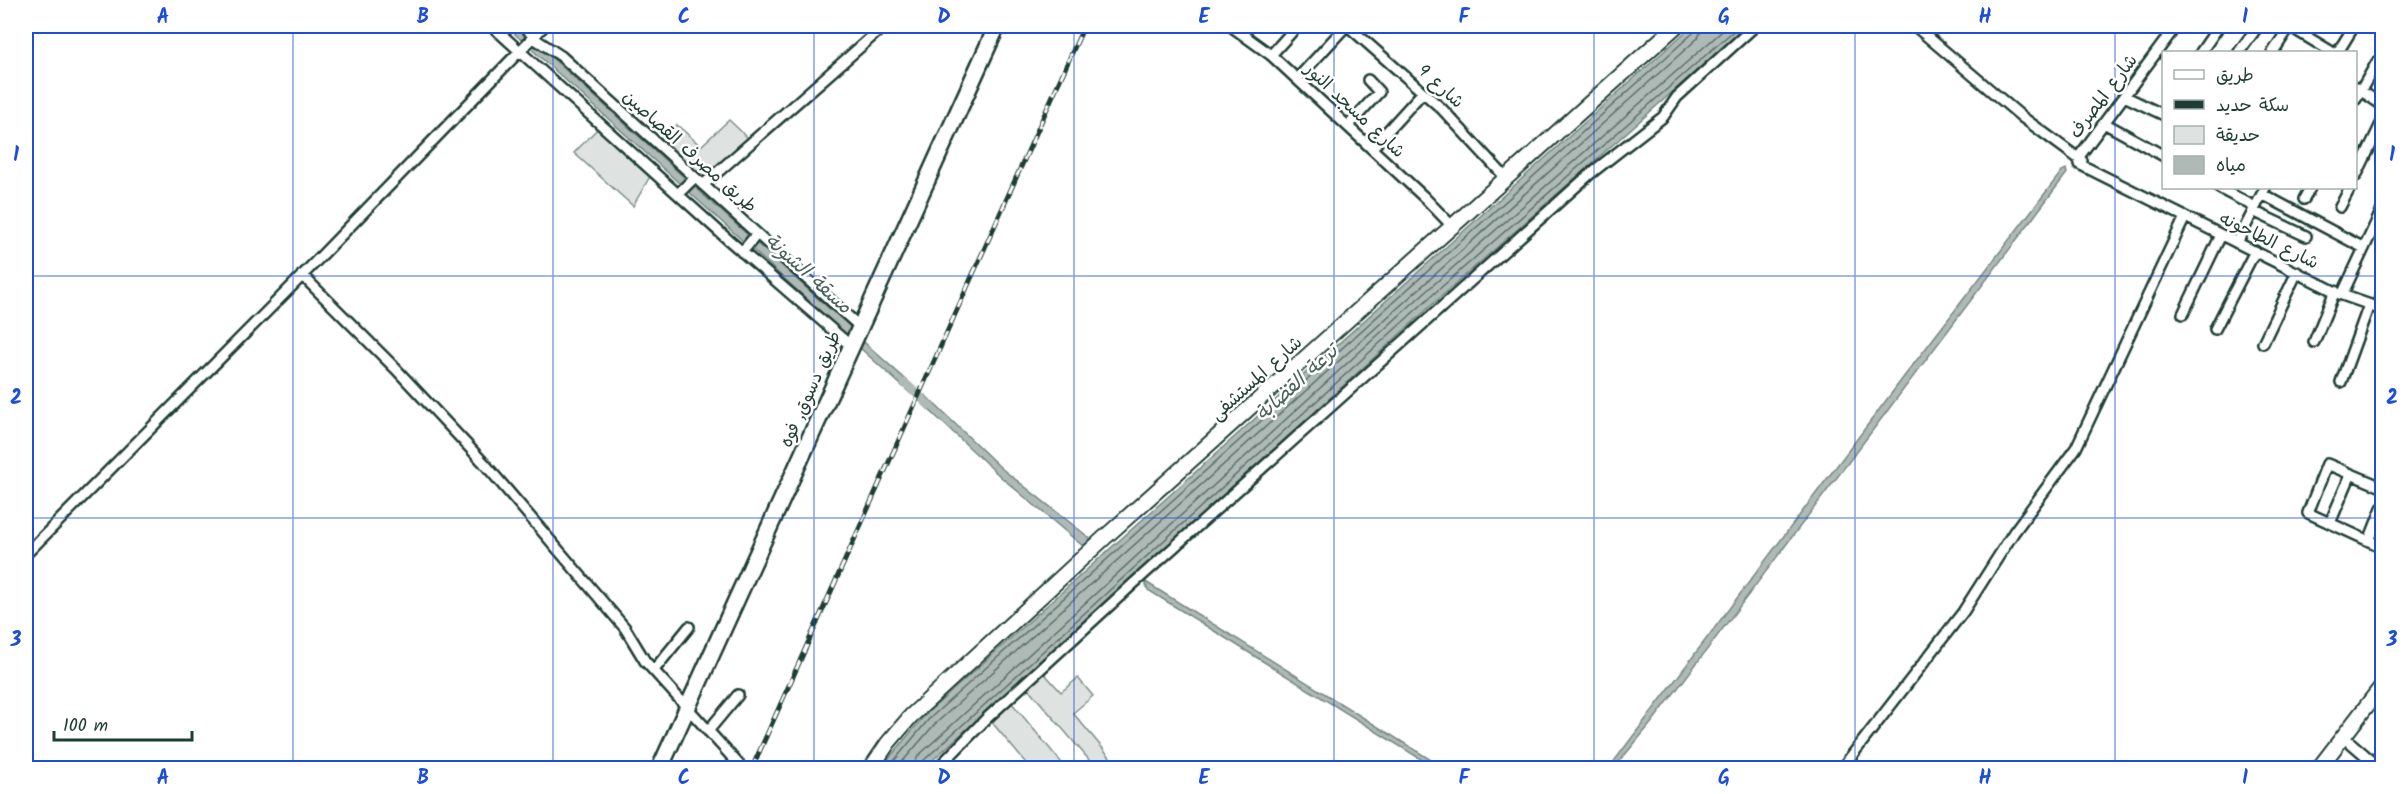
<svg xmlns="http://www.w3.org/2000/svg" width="2408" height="794" viewBox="0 0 2408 794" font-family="Kalam,'Playpen Sans Arabic',sans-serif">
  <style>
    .green { fill: #dee3e2; stroke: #7e908b; stroke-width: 1.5 }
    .water { fill: #afbab7; stroke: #758883; stroke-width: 1.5 }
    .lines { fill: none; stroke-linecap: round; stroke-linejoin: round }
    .shore { stroke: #596f68; stroke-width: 1.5 }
    .canal { stroke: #afbab7; stroke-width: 9 }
    .minor-casing { stroke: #1f3d34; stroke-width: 14 }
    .secondary-casing { stroke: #1f3d34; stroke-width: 18 }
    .primary-casing { stroke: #1f3d34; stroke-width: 20 }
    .minor { stroke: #fff; stroke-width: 9 }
    .secondary { stroke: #fff; stroke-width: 14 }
    .primary { stroke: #fff; stroke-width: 15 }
    .rail-casing { stroke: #1f3d34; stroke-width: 5 }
    .rail { stroke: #fff; stroke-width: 3; stroke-dasharray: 9; stroke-linecap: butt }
    .grid { fill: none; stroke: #1d4ed8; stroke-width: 1.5; stroke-opacity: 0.55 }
    .labels { text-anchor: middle; stroke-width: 5; stroke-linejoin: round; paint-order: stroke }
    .street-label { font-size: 18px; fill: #1f3d34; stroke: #fff }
    .water-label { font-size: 20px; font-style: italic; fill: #4a625b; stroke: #fff }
    .neatline { fill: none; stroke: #1d4ed8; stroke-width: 2 }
    .grid-label { font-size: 20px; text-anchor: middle; font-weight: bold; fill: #1d4ed8 }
  </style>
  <rect width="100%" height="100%" fill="#fff"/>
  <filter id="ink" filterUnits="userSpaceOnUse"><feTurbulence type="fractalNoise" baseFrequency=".0167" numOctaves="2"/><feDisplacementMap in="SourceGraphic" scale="12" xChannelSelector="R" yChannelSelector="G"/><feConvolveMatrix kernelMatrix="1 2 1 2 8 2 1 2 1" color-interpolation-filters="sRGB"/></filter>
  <g filter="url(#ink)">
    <path class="green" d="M729,120L748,138L701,180L659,141L677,125L701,146Z
      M600,126L652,173L633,206L574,153Z
      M1044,673L1061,692L1078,678L1093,696L1073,713L1115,763L1109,768H1096L1027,687Z
      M1011,702L1066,768H1030L990,720Z"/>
    <path class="water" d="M506,26H517L845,323L841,330Z
      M1692,26H1747L1434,303L924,768H881L925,715Z
      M2066,169L2067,173L1653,721L1614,768H1609L1906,374L2062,171Z
      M864,342L914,387L911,394L860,348Z
      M925,395L1001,468L1091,539L1084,547L1002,478L926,407L921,402Z
      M1144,581L1444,768H1435L1148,590Z"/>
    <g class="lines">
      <path class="shore" d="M888,768L929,719L1693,33L1695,26
        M897,768L934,725L1698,38L1703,26
        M913,768L918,756L1424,293L1728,26
        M921,768L923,761L1429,298L1739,26"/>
      <path class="canal" d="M834,318L857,339
        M905,383L930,406"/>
      <defs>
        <path id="minor" d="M492,26L724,236L851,346
          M525,26L535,39L561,56L860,327
          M1231,26L1271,55L1425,198L1452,226
          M1348,26L1442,109L1506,178
          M1915,26L2022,117L2082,161
          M2289,26L2332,52
          M2376,26L2382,30
          M2201,52L2219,26
          M2239,52L2258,26
          M2273,52L2290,26
          M2338,52L2354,26
          M1271,55L1297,26
          M1297,79L1346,26
          M2357,88L2382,105
          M2124,96L2164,115
          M2356,99L2377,62
          M2104,123L2164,156
          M1348,126L1379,92L1368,80
          M1372,148L1423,92
          M2078,158L2176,26
          M2079,164L2342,295L2382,309
          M2356,176L2382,122
          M703,185L884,26
          M2219,188L2255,207
          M678,194L694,178
          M2262,194L2364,248
          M2304,199L2310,188
          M2340,207L2350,188
          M2253,211L2306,236
          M2237,243L2265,188
          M742,252L757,234
          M302,275L395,368L484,463L625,628L645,661L742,768
          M2342,295L2382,210
          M2376,308L2382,294
          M2183,314L2221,235
          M2215,329L2255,251
          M2314,342L2335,291
          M2263,343L2297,272
          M2341,382L2369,305
          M2382,487L2327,464L2308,513L2382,547
          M2330,523L2351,474
          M2369,541L2382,508
          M26,554L294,284L544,26
          M654,670L689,627
          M708,731L738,695
          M2344,737L2380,768
          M938,768L986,719L1133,584L1590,174L1663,117L1677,97L1755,26
          M1842,768L1963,612L2014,532L2076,448L2185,217"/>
        <path id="secondary" d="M871,768L888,743L911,716L1103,539L1676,26
          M2319,768L2382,686
          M2380,768L2382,765"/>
        <path id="primary" d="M660,768L997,26"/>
      </defs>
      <use href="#minor" class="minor-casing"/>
      <use href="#secondary" class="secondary-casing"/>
      <use href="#primary" class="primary-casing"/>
      <use href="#minor" class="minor"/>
      <use href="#secondary" class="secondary"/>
      <use href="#primary" class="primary"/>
      <defs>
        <path id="rail" d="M752,768L1084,26"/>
      </defs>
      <use href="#rail" class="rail-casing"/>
      <use href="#rail" class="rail"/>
    </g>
  </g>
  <path class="grid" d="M293,26V768M553,26V768M814,26V768M1074,26V768M1334,26V768M1594,26V768M1855,26V768M2115,26V768M26,276H2382M26,518H2382"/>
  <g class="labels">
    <g class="street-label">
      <text transform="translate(1441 86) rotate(42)" y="6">شارع 9</text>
      <text transform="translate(2103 96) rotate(-53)" y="6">شارع المصرف</text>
      <text transform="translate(1355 110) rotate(43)" y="6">شارع مسجد النور</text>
      <text transform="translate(690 151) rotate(42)" y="6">طريق مصرف القصاصين</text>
      <text transform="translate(2269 240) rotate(26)" y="6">شارع الطاحونه</text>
      <text transform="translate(1256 378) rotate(-42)" y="6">شارع المستشفى</text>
      <text transform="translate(810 389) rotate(-66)" y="6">طريق دسوق, فوه</text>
    </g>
    <g class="water-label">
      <text transform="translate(809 273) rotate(42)" y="7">مسقة الشونة</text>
      <text transform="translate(1296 382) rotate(-42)" y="7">ترعة القضابة</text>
    </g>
  </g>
  <rect width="2408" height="794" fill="none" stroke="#fff" stroke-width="66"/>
  <rect x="2162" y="51" width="195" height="138" fill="#ffffff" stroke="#a5b1ae" stroke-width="1.5"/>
  <rect x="2174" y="70" width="30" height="9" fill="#ffffff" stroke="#a5b1ae" stroke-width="1.5"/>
  <text x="2216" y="81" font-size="18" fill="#1f3d34">طريق</text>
  <rect x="2174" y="100" width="30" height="9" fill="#1f3d34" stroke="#a5b1ae" stroke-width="1.5"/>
  <text x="2216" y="111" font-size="18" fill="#1f3d34">سكة حديد</text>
  <rect x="2174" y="126" width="30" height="18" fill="#dee3e2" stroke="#a5b1ae" stroke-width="1.5"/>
  <text x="2216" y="141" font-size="18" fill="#1f3d34">حديقة</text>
  <rect x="2174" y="156" width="30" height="18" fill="#afbab7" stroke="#a5b1ae" stroke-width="1.5"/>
  <text x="2216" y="171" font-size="18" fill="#1f3d34">مياه</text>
  <path d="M54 731v9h138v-9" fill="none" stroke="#1f3d34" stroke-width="3"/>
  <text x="63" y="731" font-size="18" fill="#1f3d34" stroke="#ffffff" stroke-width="4.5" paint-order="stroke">100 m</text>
  <rect x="33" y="33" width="2342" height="728" class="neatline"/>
  <g class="grid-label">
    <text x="163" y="23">A</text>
    <text x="423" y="23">B</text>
    <text x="684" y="23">C</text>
    <text x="944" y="23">D</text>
    <text x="1204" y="23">E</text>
    <text x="1464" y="23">F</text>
    <text x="1724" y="23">G</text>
    <text x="1985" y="23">H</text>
    <text x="2245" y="23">I</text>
    <text x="16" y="161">1</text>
    <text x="2392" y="161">1</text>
    <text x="16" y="404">2</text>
    <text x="2392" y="404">2</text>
    <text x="16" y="646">3</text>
    <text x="2392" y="646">3</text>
    <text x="163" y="784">A</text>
    <text x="423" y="784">B</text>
    <text x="684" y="784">C</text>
    <text x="944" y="784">D</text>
    <text x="1204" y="784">E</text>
    <text x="1464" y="784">F</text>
    <text x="1724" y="784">G</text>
    <text x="1985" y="784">H</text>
    <text x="2245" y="784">I</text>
  </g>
</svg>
